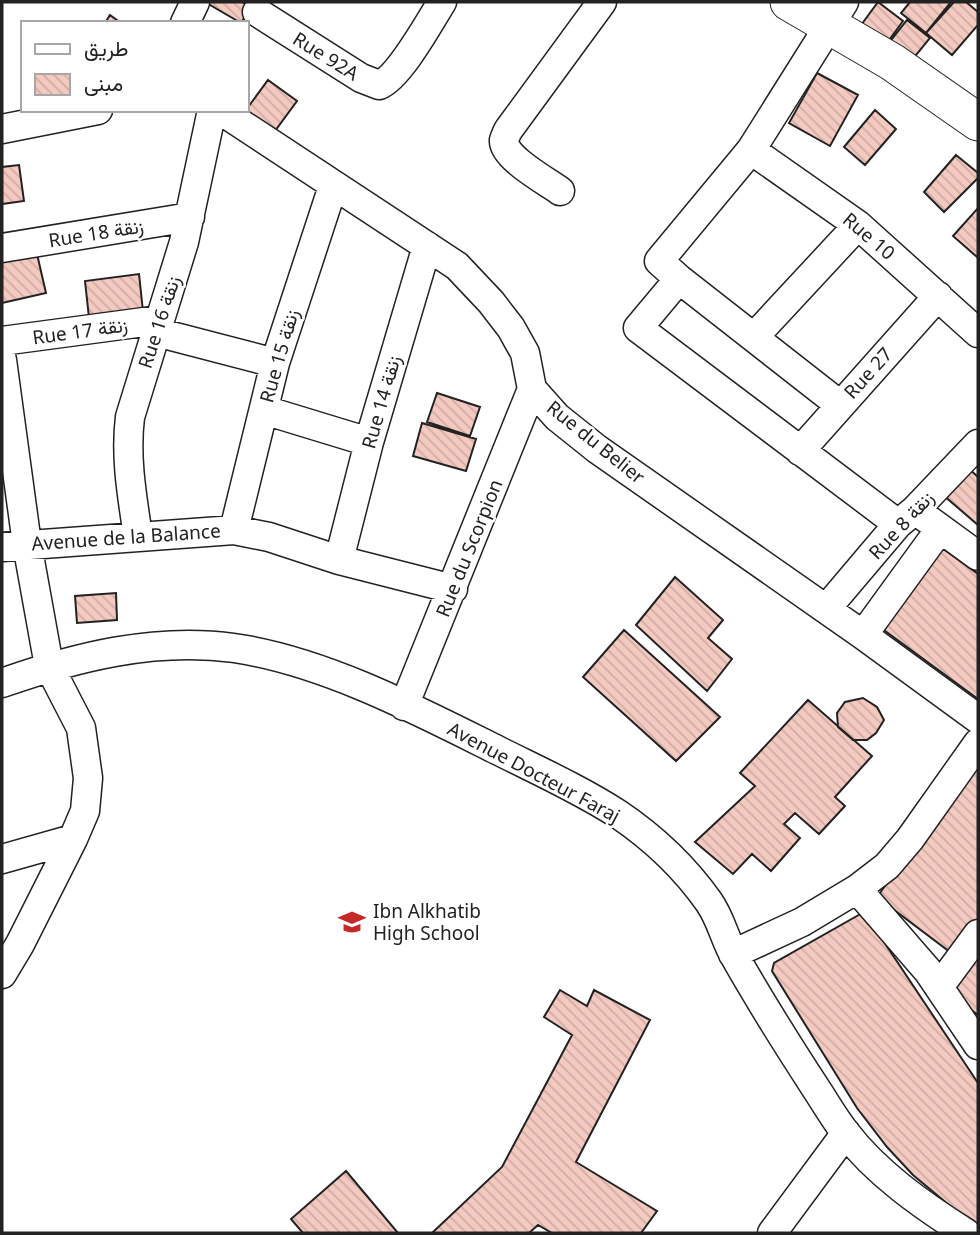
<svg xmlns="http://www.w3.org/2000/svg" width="980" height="1235" viewBox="0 0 980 1235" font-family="'Noto Sans',Vazirmatn,sans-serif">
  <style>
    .building { fill: url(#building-back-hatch); stroke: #222; stroke-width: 2 }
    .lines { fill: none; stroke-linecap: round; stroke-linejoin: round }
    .minor-casing { stroke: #222; stroke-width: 31 }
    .major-casing { stroke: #222; stroke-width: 39 }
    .minor { stroke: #fff; stroke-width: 28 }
    .major { stroke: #fff; stroke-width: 37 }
    .labels { text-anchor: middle; stroke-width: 5; stroke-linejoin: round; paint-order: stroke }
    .street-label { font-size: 19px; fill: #222; stroke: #fff }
    .poi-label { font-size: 19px; fill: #222; stroke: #fff; text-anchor: start }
  </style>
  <defs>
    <pattern id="building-back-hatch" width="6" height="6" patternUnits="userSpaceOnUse" patternTransform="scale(1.75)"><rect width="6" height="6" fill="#f3c9c0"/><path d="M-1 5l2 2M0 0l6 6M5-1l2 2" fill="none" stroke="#d0aca5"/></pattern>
  </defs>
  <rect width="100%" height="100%" fill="#fff"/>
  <path class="building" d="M205,2H242L251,7L241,23Z
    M878,2L903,21L881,51L856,32Z
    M910,2H951L926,33L901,13Z
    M954,2H966L978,12V25L952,55L926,33Z
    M110,15L121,23H105Z
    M907,20L930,38L908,65L885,48Z
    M817,73L858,95L830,146L789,123Z
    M268,80L297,101L272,135L243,114Z
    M875,110L896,129L865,165L844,147Z
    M956,155L978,173V178L944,212L924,192Z
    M19,165L24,201L2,204V167Z
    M978,208V255L977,257L953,236Z
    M37,254L46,293L2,303V262Z
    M139,274L144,321L90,327L85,281Z
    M437,393L480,407L470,436L427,422Z
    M422,423L476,439L466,471L413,456Z
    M966,466L978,477V525L943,495Z
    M935,543L978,574V699L877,625Z
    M675,577L723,620L708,638L732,659L707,691L636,625Z
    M116,593L117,620L77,623L75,596Z
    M624,630L720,717L676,761L583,677Z
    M863,698L877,707L884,720L876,733L867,740H853L838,727L837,713L845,702Z
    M808,700L872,756L835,797L845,806L819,834L795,813L784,824L800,838L771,871L752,854L733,874L695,842L755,786L740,773Z
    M978,757V922L954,955L877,897Z
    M864,912L978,1083V1223L974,1226L913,1175L887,1147L857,1108L772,971L774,963Z
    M978,957V1015L950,994Z
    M560,990L587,1006L594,990L650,1020L576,1162L657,1211L641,1233H552L538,1225L529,1233H432L502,1167L572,1035L544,1017Z
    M346,1171L398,1233H303L291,1219Z"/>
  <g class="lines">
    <defs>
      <path id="minor" d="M257,12L361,78L379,85C399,78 430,21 442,2
        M185,23L195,2
        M220,110L457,266L491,302L511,328L525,353L532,389L557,417L597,449L863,635L978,719
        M2,129L98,110
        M751,150L858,225L978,333
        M560,191C548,182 502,157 504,140C504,139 508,130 509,129L602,2
        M2,248L190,217
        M679,279L638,328L898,524
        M156,332L275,363
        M754,337L858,225
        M2,341L159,320
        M2,360L27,544L49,666L81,728L88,778L85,811L73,839L20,944L2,974
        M840,405L679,279L659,261L751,150L844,2
        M264,410L369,442
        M800,451L938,296
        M926,518L978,556
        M234,530L275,363L333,186
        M138,536C132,496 125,457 130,417L184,242L212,110
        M2,547L234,530L269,537L339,560L453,589
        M339,560L369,442L427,246
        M826,609L898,524L915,510L978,444
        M863,635L940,529
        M2,683C76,657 155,637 234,648C324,661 419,711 499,751C539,771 581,790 618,814C652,837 685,868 709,902C721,919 725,940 735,957C760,1001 787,1044 815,1087C825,1102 834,1118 845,1132C876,1173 923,1206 966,1233
        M404,706L532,389
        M2,859L73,839
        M857,889L928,971L978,1045
        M733,954L802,922L857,889L887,866L910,839L978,743
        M939,987L978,934
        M772,1233L846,1133"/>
      <path id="major" d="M789,2L892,62L978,122"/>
    </defs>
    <use href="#minor" class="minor-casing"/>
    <use href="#major" class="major-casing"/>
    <use href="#minor" class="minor"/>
    <use href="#major" class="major"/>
  </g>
  <defs>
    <symbol id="school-bare" viewBox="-9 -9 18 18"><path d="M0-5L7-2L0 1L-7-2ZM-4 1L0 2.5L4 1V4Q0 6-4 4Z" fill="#c62828" stroke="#fff" stroke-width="2.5" paint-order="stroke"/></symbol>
  </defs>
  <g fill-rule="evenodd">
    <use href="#school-bare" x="333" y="903" width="38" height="38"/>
  </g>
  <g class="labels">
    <g class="street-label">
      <text transform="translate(326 56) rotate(32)" y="7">Rue 92A</text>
      <text transform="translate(96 233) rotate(-9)" y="7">Rue 18 زنقة</text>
      <text transform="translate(869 236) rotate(40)" y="7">Rue 10</text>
      <text transform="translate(159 322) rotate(-72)" y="7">Rue 16 زنقة</text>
      <text transform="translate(80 331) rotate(-8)" y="7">Rue 17 زنقة</text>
      <text transform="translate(279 356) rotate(-74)" y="7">Rue 15 زنقة</text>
      <text transform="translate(868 373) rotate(-48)" y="7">Rue 27</text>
      <text transform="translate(381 402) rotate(-74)" y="7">Rue 14 زنقة</text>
      <text transform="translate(596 442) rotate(39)" y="7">Rue du Belier</text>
      <text transform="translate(901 525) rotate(-47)" y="7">Rue 8 زنقة</text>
      <text transform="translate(126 537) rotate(-4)" y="7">Avenue de la Balance</text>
      <text transform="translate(469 548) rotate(-68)" y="7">Rue du Scorpion</text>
      <text transform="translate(534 772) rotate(28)" y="7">Avenue Docteur Faraj</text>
    </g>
    <g class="poi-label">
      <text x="373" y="918">Ibn Alkhatib<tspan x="373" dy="22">High School</tspan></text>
    </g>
  </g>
  <rect width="980" height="1235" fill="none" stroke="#222222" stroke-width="7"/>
  <rect x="21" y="21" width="228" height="91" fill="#ffffff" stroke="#a7a7a7" stroke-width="2"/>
  <rect x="35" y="44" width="35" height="10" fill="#ffffff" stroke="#a7a7a7" stroke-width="2"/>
  <text x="84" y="56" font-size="21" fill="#222222">طريق</text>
  <rect x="35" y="74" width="35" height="21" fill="url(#building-back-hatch)" stroke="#a7a7a7" stroke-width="2"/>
  <text x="84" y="91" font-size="21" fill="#222222">مبنى</text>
</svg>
